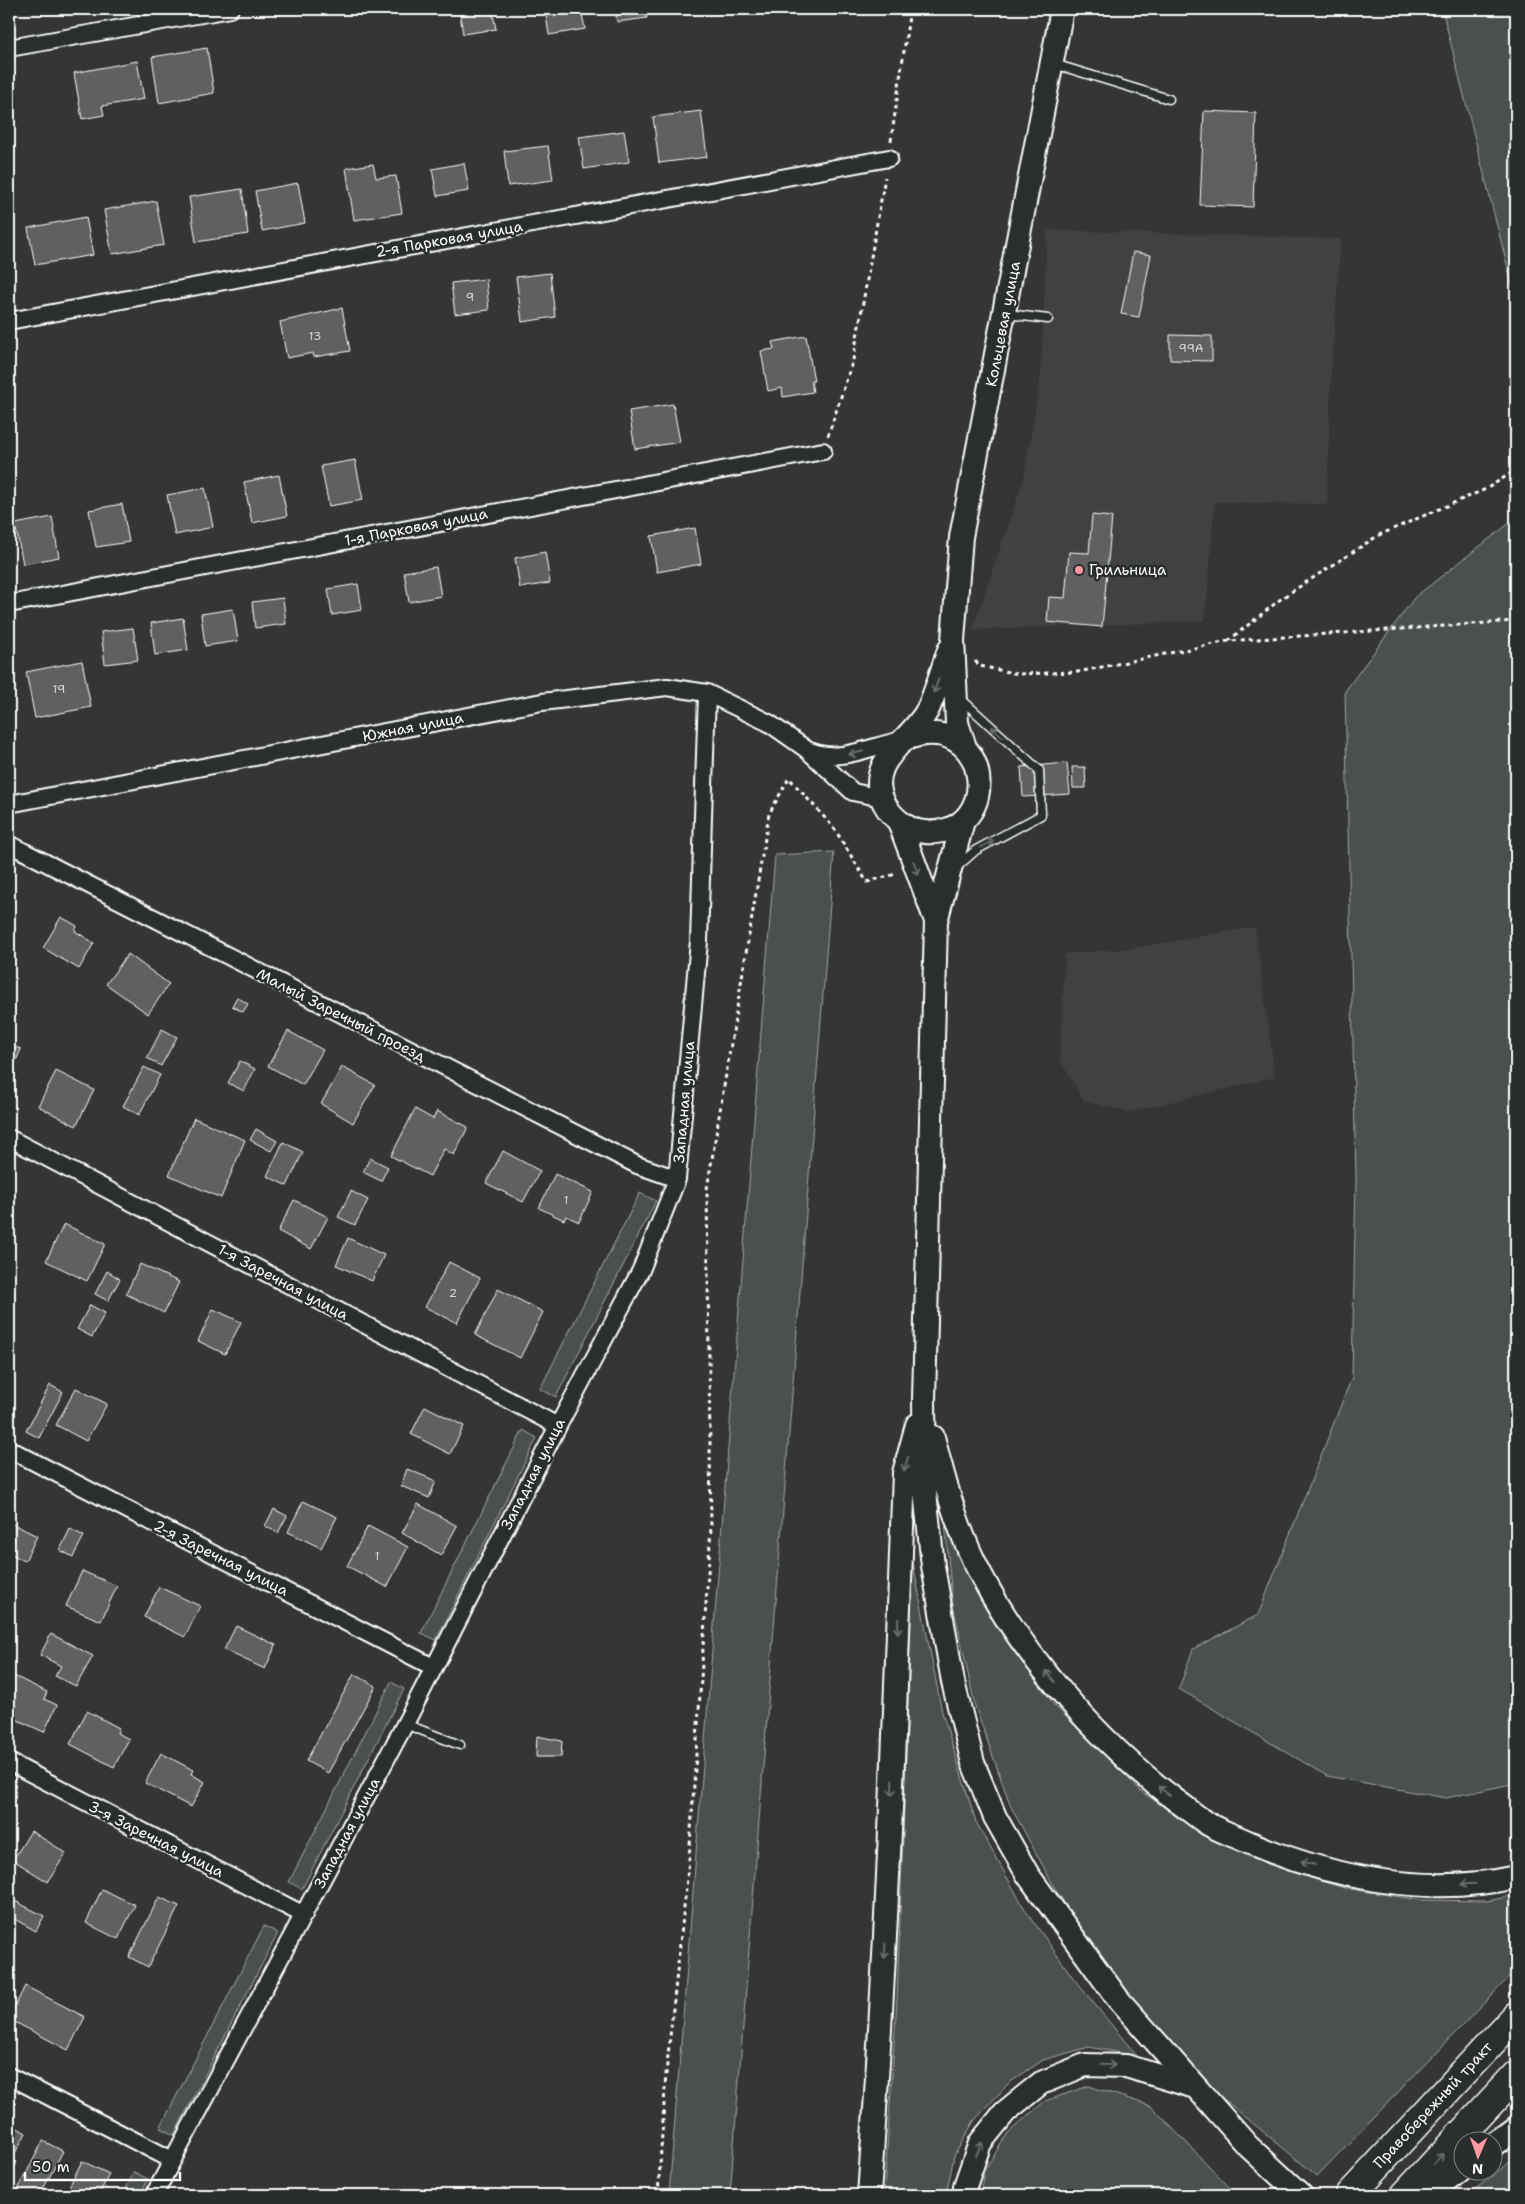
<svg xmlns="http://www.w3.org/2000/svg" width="1525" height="2204" viewBox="0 0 1525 2204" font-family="'Shantell Sans',sans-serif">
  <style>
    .built { fill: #404243 }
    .green { fill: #4c4f50; stroke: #a6a7a8 }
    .building { fill: #5f6162; stroke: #fff }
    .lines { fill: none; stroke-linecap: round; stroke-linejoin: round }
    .lane-casing { stroke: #fff; stroke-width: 11 }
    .street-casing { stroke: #fff; stroke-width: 20 }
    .secondary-casing { stroke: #fff; stroke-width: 26 }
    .highway-casing { stroke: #fff; stroke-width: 31 }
    .path { stroke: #fff; stroke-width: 3; stroke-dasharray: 4 4; stroke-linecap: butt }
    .lane { stroke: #2a2d2e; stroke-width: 8 }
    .street { stroke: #2a2d2e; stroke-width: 16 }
    .secondary { stroke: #2a2d2e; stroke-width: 22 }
    .highway { stroke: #2a2d2e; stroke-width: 28 }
    .oneway { stroke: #6a6c6d }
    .poi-dot { fill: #ff9aa2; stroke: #2a2d2e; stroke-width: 2 }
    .labels { text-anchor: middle; stroke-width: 5; stroke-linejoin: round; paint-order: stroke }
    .number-label { font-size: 12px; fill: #d7d8d8 }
    .street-label { font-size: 15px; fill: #fff; stroke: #2a2d2e }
    .poi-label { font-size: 15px; fill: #fff; stroke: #2a2d2e; text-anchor: start }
  </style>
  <rect width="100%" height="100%" fill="#333536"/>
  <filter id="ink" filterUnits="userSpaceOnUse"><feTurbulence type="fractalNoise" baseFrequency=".02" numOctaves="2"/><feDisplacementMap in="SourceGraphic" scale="10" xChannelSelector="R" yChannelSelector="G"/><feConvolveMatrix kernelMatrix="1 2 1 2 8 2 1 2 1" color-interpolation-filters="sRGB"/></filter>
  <g filter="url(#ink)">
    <path class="built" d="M1047,230L1341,239L1331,374L1327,504L1215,502L1205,621L972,630L1024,478L1041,373Z
      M1255,927L1275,1077L1129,1112L1084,1101L1060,1060L1065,954L1134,948Z"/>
    <path class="green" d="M1442,9H1516V300Z
      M1516,518V1783L1446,1798L1327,1776L1179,1689L1193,1649L1258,1615L1352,1377L1356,1178L1345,691L1415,597Z
      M834,852L730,2195H669L775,855Z
      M640,1193L656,1201L556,1397L540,1389Z
      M523,1430L537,1438L436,1640L421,1633Z
      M945,1522L972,1584L1054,1705L1143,1793L1183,1819L1265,1863L1344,1888L1420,1900L1487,1901L1516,1895V1970L1317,2176L1209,2087L1152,2023L1107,1966L1057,1892L1011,1807L975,1706L952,1600Z
      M913,1563L942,1712L976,1822L1026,1911L1074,1979L1137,2056L1089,2047L1043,2060L1009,2083L974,2121L954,2156L946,2195H884L897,1999Z
      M391,1682L404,1689L302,1889L289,1882Z
      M264,1926L278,1933L174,2135L160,2128Z
      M1089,2086L1151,2106L1237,2195H980L984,2171L1008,2133L1045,2101Z
      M1516,2157V2195H1468Z
      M134,2172L148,2179L140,2195H123Z"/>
    <path class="building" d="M459,9H492L496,29L463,34Z
      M545,9H581L585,29L549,35Z
      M615,9H646L647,18L617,22Z
      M207,48L214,93L159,103L152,57Z
      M137,61L144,99L102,106L104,115L82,119L74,73Z
      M701,111L707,157L659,163L653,117Z
      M1204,111L1256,113L1253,207L1200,205Z
      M624,131L629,162L584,169L579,137Z
      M548,146L553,180L508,186L504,151Z
      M464,163L469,191L437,196L432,169Z
      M373,164L376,178L396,176L402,213L354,220L346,168Z
      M298,183L305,223L262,231L255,191Z
      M242,189L248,234L196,242L189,197Z
      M156,201L164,245L112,254L104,210Z
      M86,217L93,255L35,265L28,228Z
      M1133,252L1151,255L1139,317L1121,314Z
      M550,273L555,317L522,322L516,277Z
      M486,279L489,310L455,314L451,283Z
      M342,308L350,351L314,357L313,353L287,358L280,322Z
      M1170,335L1212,336V361L1170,360Z
      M806,336L814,381H811L813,392L783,397L782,388L768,391L761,351L774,349L772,342Z
      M673,404L680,442L635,449L629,411Z
      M355,460L363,500L329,506L321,466Z
      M279,475L287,516L252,523L244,482Z
      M205,488L213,527L175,535L167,495Z
      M122,504L129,542L96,547L89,510Z
      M1092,515L1112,517L1102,627L1047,622L1049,597L1065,598L1069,552L1089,553Z
      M52,517L59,557L23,564L15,524Z
      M695,528L701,564L657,572L651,536Z
      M545,552L550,583L520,588L515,558Z
      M436,567L441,596L409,602L404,572Z
      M358,584L362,610L332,615L328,589Z
      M283,598L286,624L255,628L252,602Z
      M233,609L238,641L205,646L201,614Z
      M183,618L188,650L155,655L151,623Z
      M133,628L138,660L105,664L101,632Z
      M82,661L91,707L35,718L26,672Z
      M1067,763L1070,794L1023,797L1021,767Z
      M1072,767H1085L1086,788H1073Z
      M61,917L77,926L75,931L94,943L79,969L43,948Z
      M128,954L169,984L148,1014L106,984Z
      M237,997L248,1004L243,1012L232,1006Z
      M162,1029L177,1037L161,1066L147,1058Z
      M288,1031L323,1050L303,1085L268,1066Z
      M9,1045L21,1049L9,1078Z
      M240,1061L255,1069L244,1091L228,1083Z
      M144,1067L160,1075L139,1115L123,1106Z
      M342,1067L375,1085L353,1123L321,1104Z
      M56,1071L94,1090L76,1126L38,1106Z
      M415,1109L433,1119L437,1111L468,1127L454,1155L444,1149L430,1176L391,1156Z
      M194,1118L245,1140L221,1198L169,1175Z
      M256,1129L277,1141L271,1151L250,1140Z
      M283,1142L303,1152L287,1186L267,1176Z
      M503,1151L540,1171L523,1202L486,1183Z
      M370,1158L388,1167L381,1181L363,1172Z
      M555,1174L593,1192L579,1222L566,1216L564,1220L539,1208Z
      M351,1191L368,1200L355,1225L338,1217Z
      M294,1200L328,1217L311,1249L278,1231Z
      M64,1224L105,1244L87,1281L46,1261Z
      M348,1238L384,1255L372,1281L336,1265Z
      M449,1262L480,1278L457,1323L425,1307Z
      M140,1264L179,1282L164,1313L126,1294Z
      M107,1271L120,1279L108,1301L95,1294Z
      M498,1289L543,1312L520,1358L475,1335Z
      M90,1305L105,1313L92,1337L77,1329Z
      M213,1309L241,1322L225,1354L198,1341Z
      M50,1385L63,1392L39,1438L26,1431Z
      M76,1388L107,1404L86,1441L56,1425Z
      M425,1406L464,1426L450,1454L411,1434Z
      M407,1469L436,1481L429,1498L401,1486Z
      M303,1501L337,1517L321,1548L288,1532Z
      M418,1504L457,1526L441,1555L402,1533Z
      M274,1509L287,1516L278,1533L265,1526Z
      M9,1522L37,1536L25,1561L9,1553Z
      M368,1526L408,1547L387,1587L347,1566Z
      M70,1529L84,1536L73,1557L60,1550Z
      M82,1571L117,1586L101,1621L66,1606Z
      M159,1587L200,1606L185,1637L144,1617Z
      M236,1626L276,1645L265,1669L224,1650Z
      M51,1634L93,1656L76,1686L55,1676L61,1666L40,1655Z
      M354,1674L376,1686L328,1773L306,1761Z
      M12,1675L47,1692L44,1699L57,1705L44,1732L9,1716V1681Z
      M87,1711L119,1728L117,1733L129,1739L114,1767L70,1744Z
      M537,1736L562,1741L561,1757H536Z
      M161,1753L193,1770L191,1774L205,1782L191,1807L145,1783Z
      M31,1831L66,1853L48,1882L13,1860Z
      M102,1889L135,1905L118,1939L86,1923Z
      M159,1897L179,1906L148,1967L129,1957Z
      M9,1898L44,1916L36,1931L9,1916Z
      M25,1986L85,2017L68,2050L9,2019Z
      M16,2127L26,2133L9,2164V2140Z
      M43,2141L63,2151L40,2195H15Z
      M82,2161L109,2174L99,2195H65Z"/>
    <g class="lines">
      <defs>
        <path id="lane" d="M1054,64L1169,99
          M1007,314L1048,319
          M958,866L976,850L1041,815L1039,770L961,699
          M405,1724L460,1745"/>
        <path id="street" d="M9,48L230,9
          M9,321L889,158
          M9,604L823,451
          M810,751C842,764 872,745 903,740
          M9,804L542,702L667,687L707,693L769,723L806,749L853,792L882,798
          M9,844L637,1165L677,1179
          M9,1138L558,1426
          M9,1449L433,1667
          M9,1762L304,1915
          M9,2076L172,2160
          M154,2195L405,1724L558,1426L641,1270L677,1179L699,941L707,693"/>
        <path id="secondary" d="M903,740C991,704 1007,837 925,832C908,831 892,818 884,803C863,760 914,740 929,707C937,689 942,669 949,650
          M965,747L957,723L953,640L961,537L1062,9
          M963,821L936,921L924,1400L925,1492L933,1566L953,1682L973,1763L995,1817L1028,1875L1118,1999L1248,2146L1301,2195
          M899,822L936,921
          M933,1437C945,1484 958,1532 981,1575C1025,1659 1103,1746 1178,1802C1188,1809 1197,1817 1208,1824C1220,1831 1235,1836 1248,1842C1331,1878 1427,1897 1516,1877
          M1492,2146L1516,2128
          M869,2195C887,1955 895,1714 904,1473L917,1425
          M965,2195V2186L980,2143L1005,2112L1041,2083L1085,2065L1126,2066L1195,2087
          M1427,2195L1462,2168"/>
        <path id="highway" d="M1350,2195L1516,2016
          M1405,2195L1516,2075"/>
      </defs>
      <use href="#lane" class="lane-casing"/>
      <use href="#street" class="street-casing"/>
      <use href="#secondary" class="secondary-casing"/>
      <use href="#highway" class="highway-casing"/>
      <path class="path" d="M891,141L910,9
        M828,436L853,360L885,177
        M1228,641L1282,598L1379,535L1486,489L1516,470
        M975,661L980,666L1018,674L1078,672L1228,641L1516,621
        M658,2195L666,2074L689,1860L711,1528L707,1189L769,814L789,778L834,828L867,882L896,874"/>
      <use href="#lane" class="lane"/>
      <use href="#street" class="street"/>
      <use href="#secondary" class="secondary"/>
      <use href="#highway" class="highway"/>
    </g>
    <defs><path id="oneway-shaft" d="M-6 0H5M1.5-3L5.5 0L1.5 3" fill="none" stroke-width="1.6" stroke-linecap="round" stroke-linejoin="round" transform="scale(1.25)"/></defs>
    <g class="oneway">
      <use href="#oneway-shaft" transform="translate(936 686) rotate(110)"/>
      <use href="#oneway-shaft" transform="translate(997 732) rotate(-138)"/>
      <use href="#oneway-shaft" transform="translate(856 753) rotate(167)"/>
      <use href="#oneway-shaft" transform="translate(987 844) rotate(-28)"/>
      <use href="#oneway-shaft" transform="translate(916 868) rotate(70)"/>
      <use href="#oneway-shaft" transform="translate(906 1464) rotate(106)"/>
      <use href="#oneway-shaft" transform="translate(898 1626) rotate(92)"/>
      <use href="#oneway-shaft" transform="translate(1050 1676) rotate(-130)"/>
      <use href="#oneway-shaft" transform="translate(892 1788) rotate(92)"/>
      <use href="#oneway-shaft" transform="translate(1164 1791) rotate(-143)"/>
      <use href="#oneway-shaft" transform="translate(1308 1863) rotate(-164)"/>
      <use href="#oneway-shaft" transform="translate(1468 1884) rotate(178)"/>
      <use href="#oneway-shaft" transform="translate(885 1951) rotate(93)"/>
      <use href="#oneway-shaft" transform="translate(1108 2065) rotate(1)"/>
      <use href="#oneway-shaft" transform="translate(979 2149) rotate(-67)"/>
      <use href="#oneway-shaft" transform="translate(1438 2159) rotate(-47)"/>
    </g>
  </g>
  <circle class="poi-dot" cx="1079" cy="570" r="5"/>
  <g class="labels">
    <g class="number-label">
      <text x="470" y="301">9</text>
      <text x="315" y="340">13</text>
      <text x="1191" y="352">99А</text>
      <text x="59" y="693">19</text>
      <text x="566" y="1204">1</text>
      <text x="453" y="1297">2</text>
      <text x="377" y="1560">1</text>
    </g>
    <g class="street-label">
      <text transform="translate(449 239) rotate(-10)" y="5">2-я Парковая улица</text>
      <text transform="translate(1003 324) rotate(-79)" y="5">Кольцевая улица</text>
      <text transform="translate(416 527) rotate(-11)" y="5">1-я Парковая улица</text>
      <text transform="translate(413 727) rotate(-11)" y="5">Южная улица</text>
      <text transform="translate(341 1015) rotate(27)" y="5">Малый Заречный проезд</text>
      <text transform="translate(684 1102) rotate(-85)" y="5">Западная улица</text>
      <text transform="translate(283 1282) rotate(28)" y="5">1-я Заречная улица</text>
      <text transform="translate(533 1474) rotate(-63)" y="5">Западная улица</text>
      <text transform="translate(221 1558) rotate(27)" y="5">2-я Заречная улица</text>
      <text transform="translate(347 1833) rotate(-62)" y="5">Западная улица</text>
      <text transform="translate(156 1839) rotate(27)" y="5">3-я Заречная улица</text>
      <text transform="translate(1433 2105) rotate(-47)" y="5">Правобережный тракт</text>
    </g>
    <g class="poi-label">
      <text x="1089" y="575">Грильница</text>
    </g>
  </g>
  <rect width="1525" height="2204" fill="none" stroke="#2a2d2e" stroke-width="30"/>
  <rect x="15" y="15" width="1495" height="2174" fill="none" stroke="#fff" stroke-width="2" filter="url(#ink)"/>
  <g transform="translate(1478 2156) rotate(182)"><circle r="24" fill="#2a2d2e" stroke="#7f8182"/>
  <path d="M0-4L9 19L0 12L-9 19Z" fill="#ff9aa2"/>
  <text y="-8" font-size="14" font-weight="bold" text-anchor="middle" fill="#ffffff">N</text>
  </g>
  <path d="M25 2172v8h155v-8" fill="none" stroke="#ffffff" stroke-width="2.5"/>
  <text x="32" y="2172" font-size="15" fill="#ffffff" stroke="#2a2d2e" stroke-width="4" paint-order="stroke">50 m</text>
</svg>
